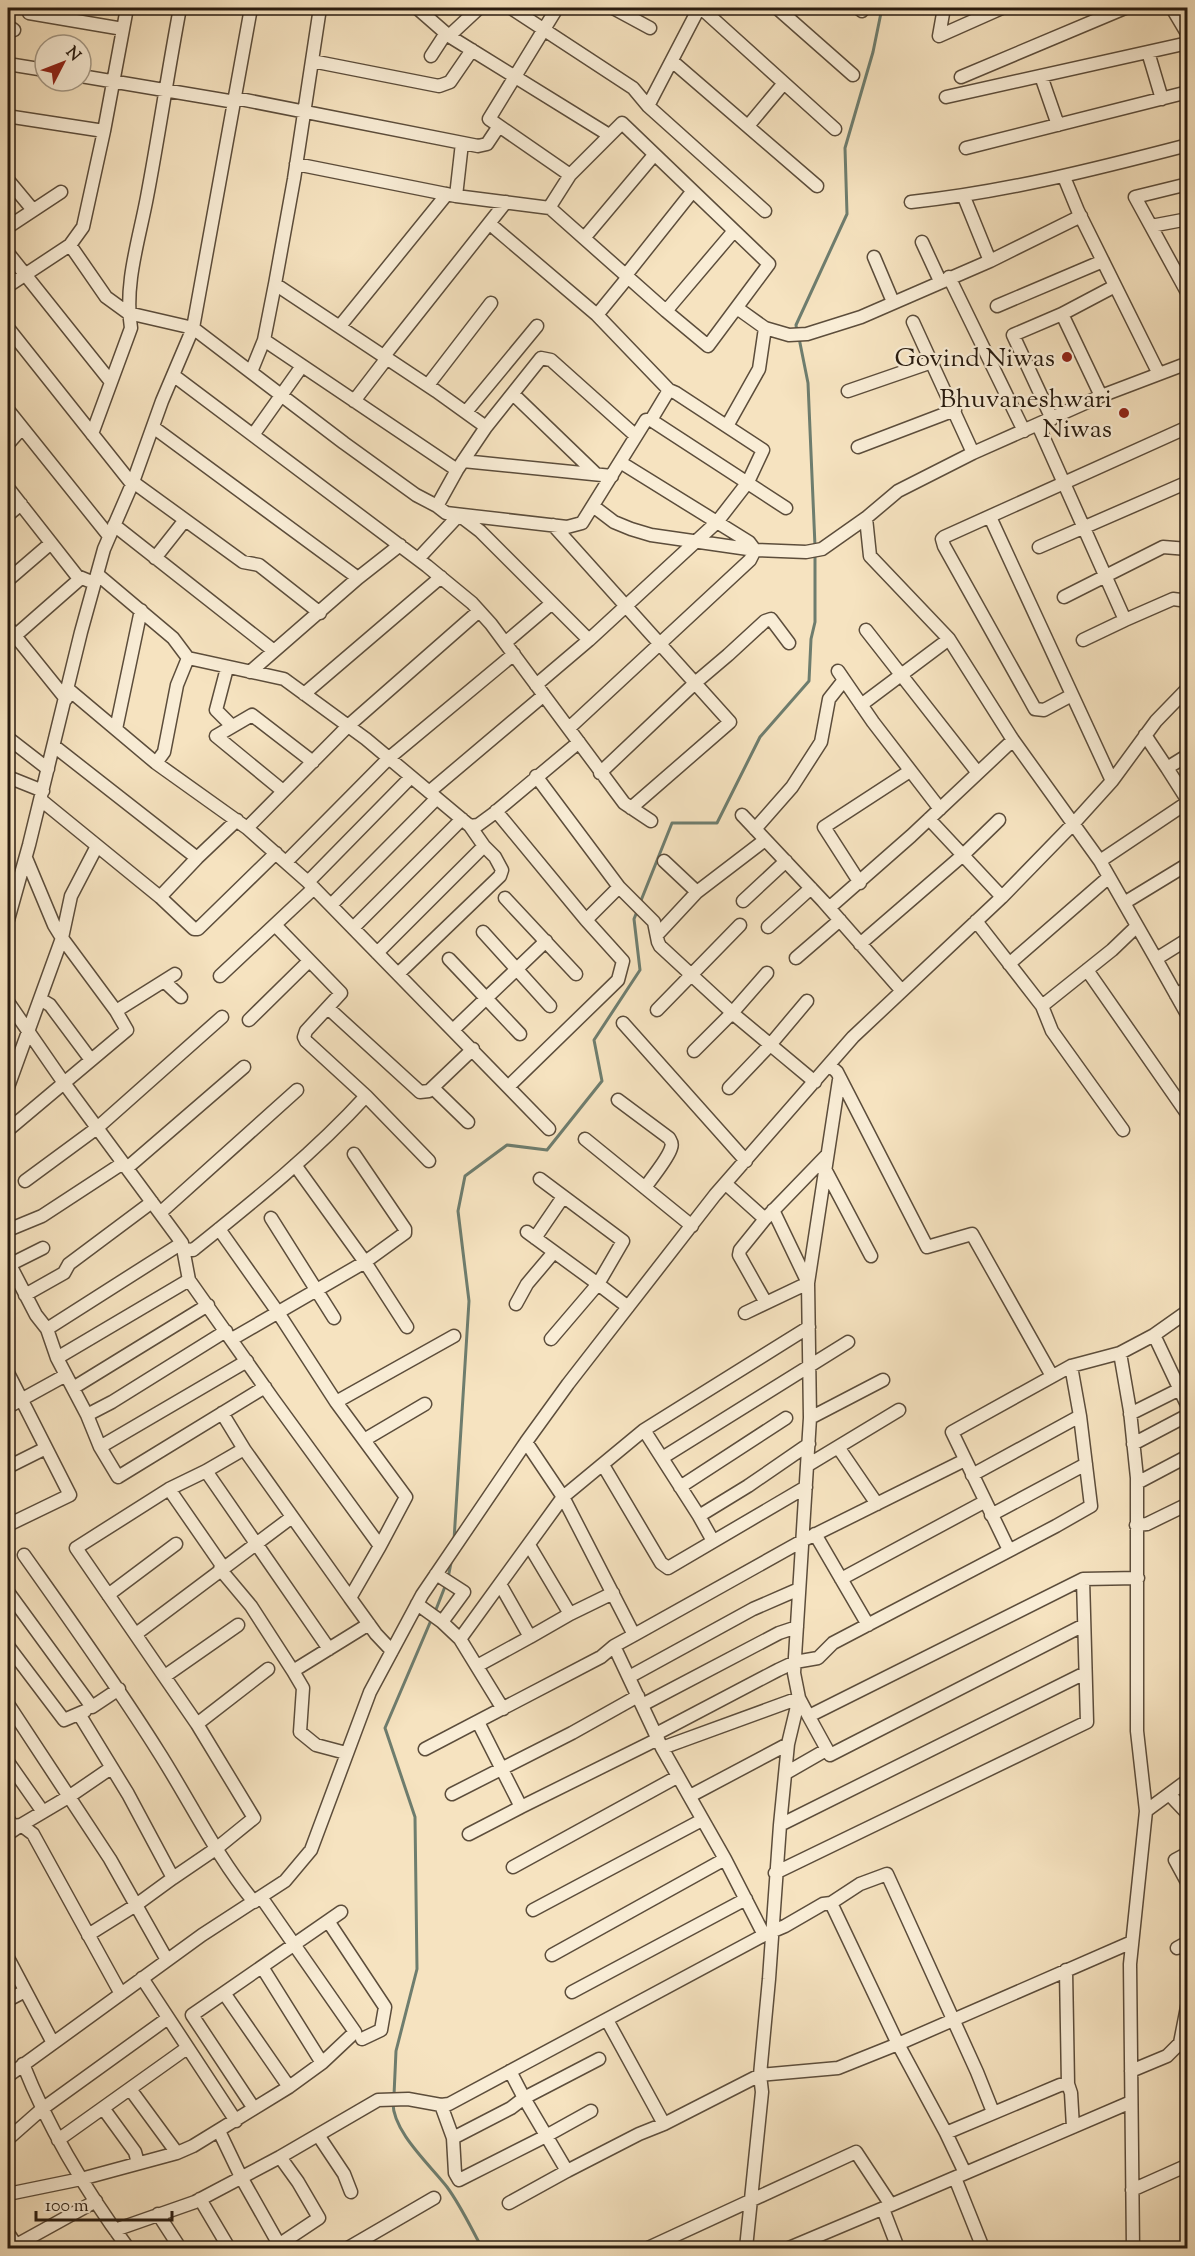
<svg xmlns="http://www.w3.org/2000/svg" width="1195" height="2256" viewBox="0 0 1195 2256" font-family="'Sorts Mill Goudy',serif">
  <style>
    .lines { fill: none; stroke-linecap: round; stroke-linejoin: round }
    .stream { stroke: #6e7d6e; stroke-width: 3 }
    .minor-casing { stroke: #5c4d3b; stroke-width: 15 }
    .minor { stroke: #f9edd6; stroke-width: 12 }
    .poi-dot { fill: #8f2418; stroke: #f9edd6; stroke-width: 2 }
    .labels { text-anchor: middle; stroke-width: 4.5; stroke-linejoin: round; paint-order: stroke }
    .poi-label { font-size: 26px; fill: #281b0f; stroke: #f9edd6; text-anchor: end }
  </style>
  <rect width="100%" height="100%" fill="#f6e3c0"/>
  <filter id="stains"><feTurbulence type="fractalNoise" baseFrequency=".00333" numOctaves="4"/><feColorMatrix values="0 0 0 0 .2 0 0 0 0 .09 0 0 0 0 .02 0 0 0 .5 -.17"/></filter>
  <radialGradient id="worn" r=".72"><stop offset=".6" stop-color="#630" stop-opacity="0"/><stop offset="1" stop-color="#630" stop-opacity=".3"/></radialGradient>
  <g class="lines">
    <path class="stream" d="M797,332L796,325L847,214L845,148L873,52L882,8
      M799,338L808,383L815,546
      M640,903L672,823H717L760,737L809,681L811,639L815,622V553
      M454,1540L469,1301L458,1211L465,1176L507,1145L547,1150L602,1081L594,1040L640,970L634,919L638,909
      M448,1578L452,1558
      M435,1612L446,1584
      M394,2095L396,2051L417,1969L415,1817L385,1728L432,1618
      M393,2102C392,2131 430,2165 447,2187C461,2206 471,2228 482,2248"/>
    <defs>
      <path id="minor" d="M320,8L294,179L275,284L436,391L486,427
        M417,8L449,36L479,8
        M511,8L633,88L648,106L765,211
        M557,8L489,119L570,175L622,123L769,264L708,346L666,311
        M613,8L650,28
        M701,8L835,129
        M777,8L853,75
        M858,8L862,11
        M944,8L939,36L1002,8
        M1172,8L1188,35
        M29,13L123,29
        M8,26L14,30
        M449,36L609,135
        M1148,52L1162,99
        M431,56L446,33
        M312,61L439,86L450,82L472,50
        M672,61L817,186
        M8,64L45,70
        M81,76L235,102
        M1041,76L1058,125
        M961,77L1125,8
        M946,97L1188,43
        M235,98L478,146L487,144L499,126
        M648,106L699,8
        M13,117L104,131
        M748,126L784,83
        M966,148L1188,92
        M296,164L456,196L550,208L666,311L733,232
        M1064,177L1078,211L1159,374
        M8,180L33,210
        M1188,184L1135,197L1188,294
        M456,196L462,143
        M964,197L990,261
        M911,202C1005,192 1096,169 1188,145
        M549,208L570,175
        M490,224L597,315L628,277
        M1151,226L1188,219
        M8,227L61,192
        M585,237L654,155
        M922,242L940,281
        M70,245L106,297L128,313L193,328L344,443L416,495L437,506
        M8,253L111,382
        M874,257L893,302
        M626,275L692,192
        M949,277L1024,431
        M275,284L264,340L457,470L486,427L541,358L551,360L636,436
        M8,286L70,245L83,227L104,131L127,8
        M997,306L1103,261
        M737,308L765,328L789,335L807,334L861,317L990,261L1081,216
        M1062,314L1101,396
        M913,322L973,453
        M340,326L447,194
        M8,328L132,484
        M384,356L506,202
        M1188,363L1101,396L973,453L898,491L866,518L870,556L949,639L1013,740L1100,861L1156,959L1188,939
        M251,372L264,340
        M173,375L427,566L472,603L491,624L624,803L651,821
        M428,385L491,303
        M848,391L932,362
        M513,394L595,473
        M354,401L387,358
        M8,410L109,536
        M466,412L537,326
        M1052,419L1013,335L1062,314L1115,286
        M651,420L669,390
        M1038,425L1125,620L1173,599L1188,601
        M727,426L759,369L765,328
        M153,427L358,578
        M92,434L131,328C124,284 139,240 147,197C159,134 168,71 180,8
        M253,435L302,366
        M8,444L22,428
        M858,447L955,410
        M463,461L612,476
        M457,470L437,506L446,513L567,527L582,523L646,420H651L786,508
        M133,482L243,562L259,565L320,613
        M8,488L77,576L94,583
        M593,506L614,522L631,529L651,535L755,550L806,552L822,549L866,518
        M8,515L21,504
        M990,517L1112,781
        M114,525L274,651
        M553,525L730,722L631,808
        M1039,547L1188,482
        M155,558L185,520
        M418,559L459,515L480,531L589,640L717,522L748,482L763,450L676,393L669,390L597,315
        M97,574L173,638L188,658L284,679L366,739L470,826L478,825L493,814L579,742
        M8,580L51,543
        M1064,597L1163,547L1188,549
        M8,627L66,699
        M866,630L978,773
        M1083,640L1125,620
        M8,642L81,578
        M505,643L552,603
        M227,668L216,710L232,726
        M838,671L873,722L940,809
        M250,672L358,578L400,545
        M536,685L589,640
        M68,689L156,763L247,828L308,882L549,1129
        M304,694L441,577
        M1072,695L1044,710L1035,709L944,546L942,539L944,537L1188,427
        M861,705L949,639
        M569,728L750,560L755,550L749,542L620,462
        M116,729L141,610
        M1145,735L1167,768L1188,755
        M8,738L48,769
        M54,746L197,858L237,820
        M156,763L164,752L177,685L188,658
        M1167,768L1188,801
        M600,773L695,683L728,655L765,621L771,619L789,643
        M536,776L619,887L654,922L658,942L660,946L737,1017L815,1082
        M8,777L43,791
        M283,791L216,736L252,715L313,762
        M429,792L544,695
        M41,800L160,897L197,858
        M496,811L586,920L619,887
        M742,815L823,901L902,991
        M929,819L1002,897
        M247,828L348,726L479,611
        M755,829L792,787L821,742L829,699L844,680
        M664,861L697,892
        M1100,861L1188,802
        M286,862L389,758L514,654
        M308,882L411,777
        M860,883L824,827L910,771
        M160,897L194,929H198L276,853
        M505,898L576,974
        M743,901L786,861
        M1124,903L1188,864
        M331,905L436,799
        M829,908L911,836L1013,740
        M8,920L29,845L81,632L104,549L133,482L162,401L193,328L251,8
        M976,921L1042,1006L1112,950L1137,926
        M275,925L341,993L306,1031L304,1037L306,1041L366,1096L429,1161
        M768,927L811,888
        M353,928L462,819
        M483,932L550,1006
        M657,935L697,892L765,840
        M860,944L963,855L999,820
        M377,953L484,846L470,826
        M796,958L840,920
        M449,959L520,1034
        M1156,959L1188,1016
        M1009,964L1109,877
        M1087,970L1188,1115
        M398,974L500,876L502,870L495,857L484,846
        M220,976L314,888
        M164,981L181,997
        M1176,995L1188,988
        M40,999L50,1005L91,1060
        M8,1002L64,1083L182,1243L189,1280L273,1399L380,1546L350,1598L376,1634L392,1651
        M1042,1006L1052,1031L1123,1130
        M328,1008L420,1092L429,1091L473,1049
        M657,1010L740,925
        M116,1011L175,974
        M249,1020L309,961
        M623,1023L746,1161
        M454,1029L546,941
        M694,1051L732,1013L767,973
        M829,1065L837,1072L927,1247L972,1234L1052,1376
        M509,1086L618,980L623,961L586,920
        M8,1087L62,938L54,925L26,858
        M433,1088L468,1122
        M729,1088L770,1045L807,1001
        M618,1100L669,1138C671,1142 673,1143 671,1148C668,1159 652,1177 645,1188
        M8,1130L127,1030L116,1011L62,938L71,896L97,846
        M585,1139L692,1226
        M295,1165L365,1262L407,1327
        M127,1168L244,1067
        M825,1169L871,1256
        M540,1179L623,1241L598,1284L628,1307
        M25,1181L97,1128L222,1017
        M726,1184L765,1219L827,1155
        M773,1210L808,1283L810,1418L794,1673L799,1698L808,1715L813,1714L1083,1579L1138,1578
        M160,1213L297,1090
        M271,1218L334,1318
        M765,1219L740,1250L739,1255L766,1303
        M219,1229L277,1311L336,1402L406,1497L380,1546
        M8,1230L42,1216L123,1163
        M527,1232L598,1284L551,1339
        M535,1238L563,1197
        M183,1249L193,1250C254,1201 314,1153 366,1096
        M8,1261L36,1315L47,1329L57,1358L87,1415L100,1447L118,1477L265,1387
        M9,1265L43,1248
        M25,1295L64,1273L69,1264L152,1202
        M516,1304L527,1284L554,1252
        M745,1313L808,1283L839,1080
        M47,1329L182,1243
        M1154,1335L1188,1407
        M232,1339L365,1262L405,1233V1229L354,1154
        M1120,1353L1130,1411L1137,1478V1731L1146,1811
        M57,1358L189,1280
        M1071,1366L1120,1353L1154,1335L1188,1311
        M8,1373L70,1495L8,1525
        M73,1388L208,1305
        M336,1402L454,1336
        M8,1407L66,1375
        M222,1413L244,1449
        M1130,1414L1188,1385
        M87,1415L112,1402L226,1331
        M810,1418L883,1380
        M644,1430L699,1516L748,1486L809,1444
        M364,1440L425,1404
        M526,1442L563,1497L634,1635L614,1646L662,1748L725,1859L764,1935
        M1133,1444L1188,1415
        M100,1447L247,1361
        M838,1447L877,1504
        M662,1458L848,1342
        M603,1465L661,1563L668,1568L806,1487
        M808,1465L899,1410
        M8,1467L46,1448
        M206,1471L329,1649
        M972,1475L1080,1416
        M1137,1483L1188,1456
        M680,1487L786,1418
        M169,1489L223,1567
        M991,1515L1086,1464
        M699,1516L713,1541
        M1136,1525L1147,1524L1188,1504
        M815,1534L868,1625
        M24,1555C70,1620 116,1684 158,1751C190,1801 216,1856 254,1902
        M220,1569L251,1606L293,1671L369,1624
        M436,1574L464,1592L442,1622L460,1639L503,1709
        M841,1579L984,1502
        M500,1584L530,1637L570,1614L529,1545
        M8,1592L92,1707L119,1689
        M108,1595L176,1544
        M417,1604L442,1622
        M570,1614L613,1593
        M136,1634L292,1517
        M634,1635L802,1541L965,1460
        M460,1639L563,1497L644,1430L809,1327
        M8,1646L64,1720L85,1711
        M477,1666L530,1637
        M293,1671L303,1688L300,1732L316,1745L346,1753
        M165,1676L238,1625
        M629,1677L753,1609L799,1589
        M8,1704L110,1859L167,1960
        M642,1705L779,1633L797,1627
        M79,1714L128,1794L173,1878L217,1848L254,1818L197,1724L76,1548L169,1489L206,1471L244,1449L350,1598
        M808,1715L830,1755L1084,1625
        M197,1724L268,1669
        M656,1734L778,1670L795,1662L818,1658L833,1643L1056,1526L1091,1506L1080,1416L1071,1366L952,1432L1009,1550
        M662,1748L799,1698L788,1744L780,1825L769,1979L760,2075L762,2092L746,2248
        M425,1749L601,1657L614,1646
        M8,1762L43,1812
        M786,1773L826,1750
        M452,1794L572,1733L638,1696
        M1169,1794L1188,1814
        M690,1796L788,1744
        M521,1807L658,1739
        M8,1819L13,1826L21,1825L70,1796L111,1768
        M780,1825L1085,1673
        M8,1834L21,1825L33,1834L121,1994
        M469,1834L521,1807L478,1722
        M1188,1853L1175,1860L1188,1884
        M513,1867L677,1777
        M775,1873L1087,1722L1083,1579
        M831,1903L898,2044L946,2133L965,2173
        M533,1910L702,1820
        M328,1921L385,2007L381,2030L362,2039
        M88,1935L136,1905L173,1878
        M1177,1948L1188,1942
        M552,1955L725,1859
        M8,1958L53,2043
        M262,1967L322,2063
        M1066,1970L1068,2084L1071,2093L1073,2127
        M142,1978L236,2121
        M572,1992L746,1899
        M224,1993L192,2015L251,2104
        M8,2000L25,1991
        M607,2020L664,2124
        M23,2064C49,2130 86,2191 128,2248
        M1131,2071L1167,2056L1180,2043L1188,2002
        M8,2076L202,1935L285,1881L311,1850L370,1692L422,1595L526,1442L568,1384L715,1195L853,1037L1002,897L1074,823L1112,781L1156,721L1188,688
        M289,2087L224,1993L341,1912
        M130,2089L177,2153L193,2146L289,2087L322,2063L355,2032L261,1897
        M441,2105L453,2138L455,2173L459,2180L546,2136L591,2111
        M103,2108L135,2152L138,2163
        M219,2131L241,2177L281,2248
        M946,2133L1060,2085L1068,2084
        M318,2135L344,2174L351,2192
        M453,2138L511,2108L524,2098L510,2071
        M8,2139L42,2109L168,2018
        M58,2140L187,2048
        M567,2171L524,2098L599,2059
        M955,2178L983,2248
        M1132,2190L1188,2165
        M8,2194L81,2179L177,2153
        M200,2199L229,2248
        M509,2203L567,2171L639,2134L664,2124L760,2075L838,2068L898,2044L1132,1942
        M883,2209L898,2248
        M158,2214L180,2248
        M115,2230L195,2202L280,2157L378,2100L408,2099L441,2105L449,2104L764,1935L785,1926L823,1904L831,1903L860,1884L887,1874L977,2072L993,2112
        M8,2233L18,2248
        M11,2248L96,2201
        M274,2248L319,2218L298,2182L280,2157
        M348,2248L434,2198
        M648,2248L856,2152L891,2205L1131,2102
        M789,2248L891,2205
        M1133,2248L1130,1964L1146,1811L1188,1780"/>
    </defs>
    <use href="#minor" class="minor-casing"/>
    <use href="#minor" class="minor"/>
  </g>
  <g class="poi-dot">
    <circle cx="1067" cy="357" r="6"/>
    <circle cx="1124" cy="413" r="6"/>
  </g>
  <g class="labels">
    <g class="poi-label">
      <text x="1055" y="366">Govind Niwas</text>
      <text x="1112" y="407">Bhuvaneshwari<tspan x="1112" dy="30">Niwas</tspan></text>
    </g>
  </g>
  <rect width="1195" height="2256" fill="none" stroke="#f6e3c0" stroke-width="30"/>
  <rect x="9" y="9" width="1177" height="2238" fill="none" stroke="#281b0f" stroke-width="3"/>
  <rect x="15" y="15" width="1165" height="2226" fill="none" stroke="#281b0f" stroke-width="1.5"/>
  <g transform="translate(63 63) rotate(48)"><circle r="28" fill="#f9edd6" stroke="#a59986" stroke-width="1.5"/>
  <path d="M0-4.5L10 22L0 15L-10 22Z" fill="#8f2418"/>
  <text y="-9" font-size="16" font-weight="bold" text-anchor="middle" fill="#281b0f">N</text>
  </g>
  <path d="M36 2211v9h136v-9" fill="none" stroke="#281b0f" stroke-width="3"/>
  <text x="45" y="2211" font-size="18" fill="#281b0f" stroke="#f9edd6" stroke-width="4.5" paint-order="stroke">100 m</text>
  <rect width="100%" height="100%" filter="url(#stains)"/>
  <rect width="100%" height="100%" fill="url(#worn)"/>
</svg>
